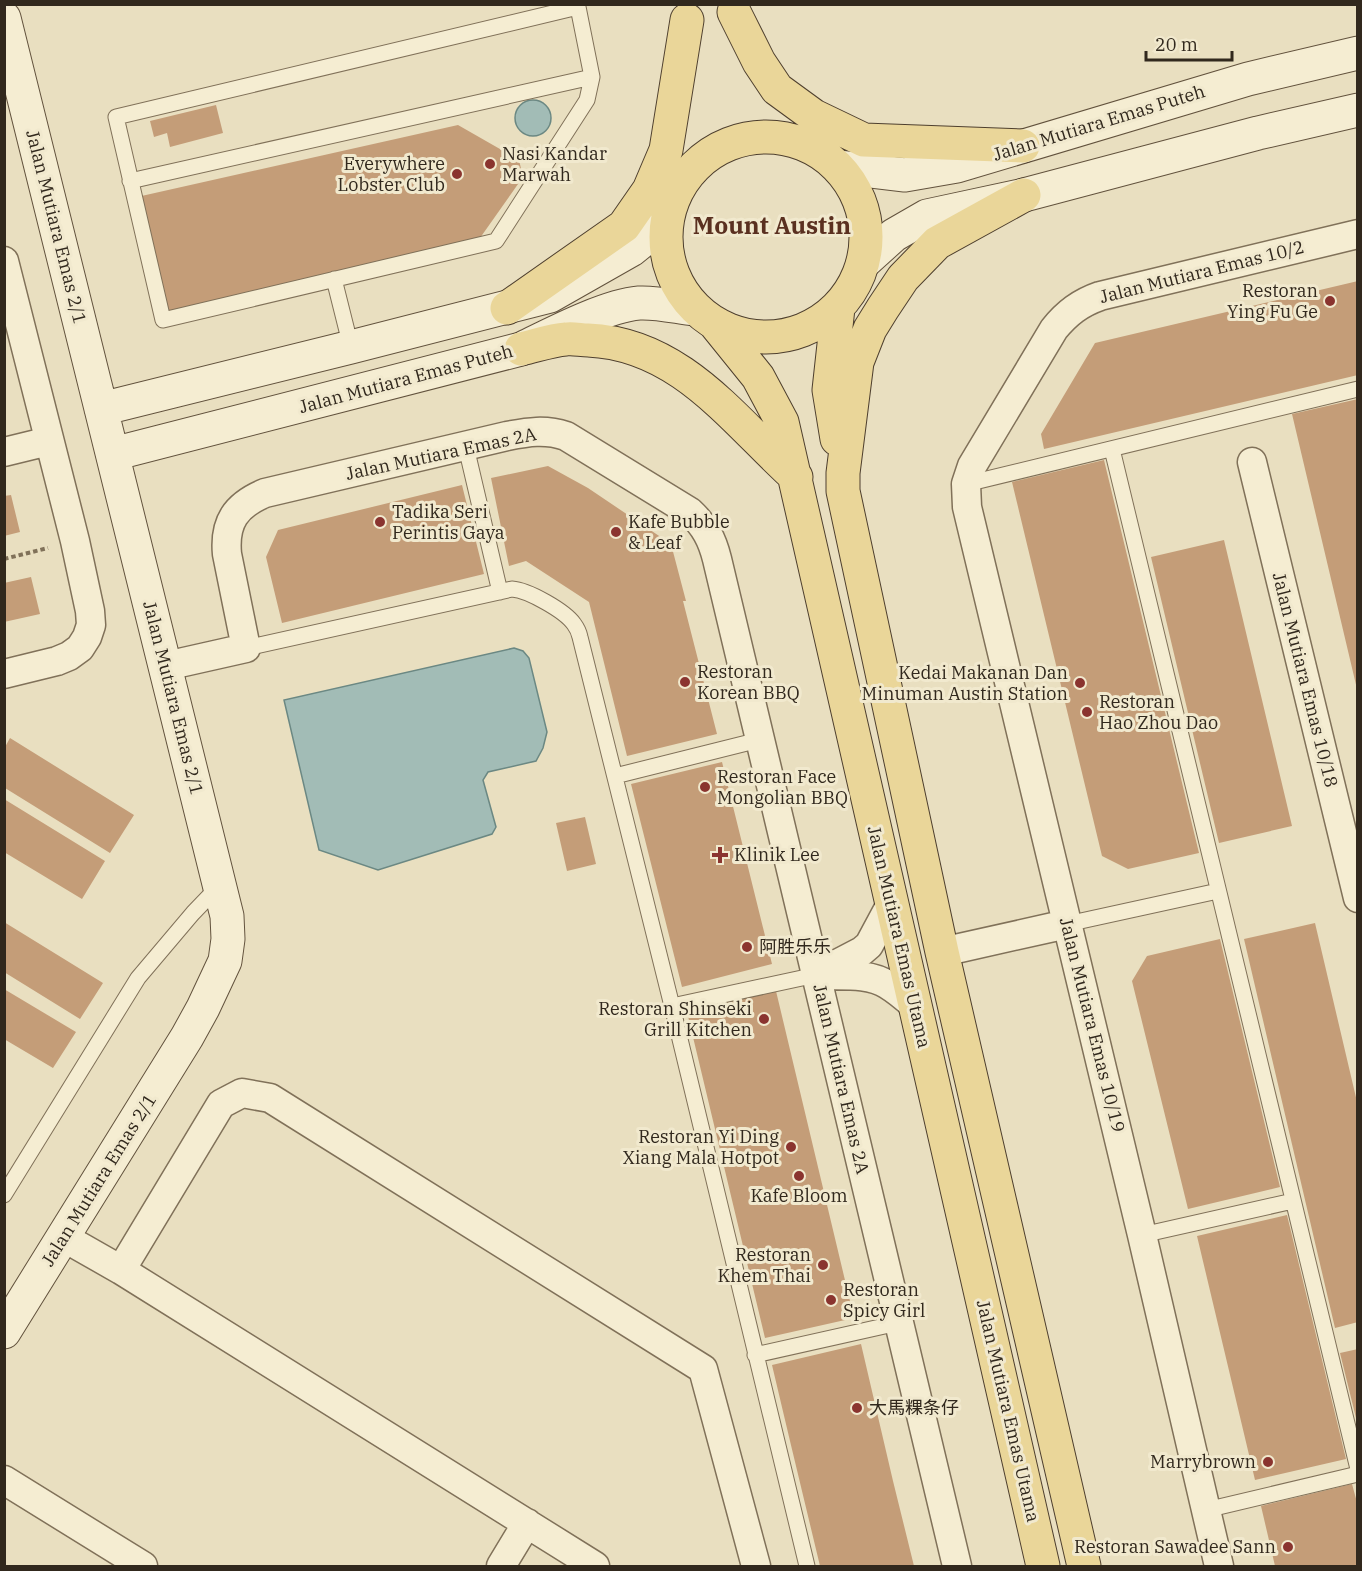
<svg xmlns="http://www.w3.org/2000/svg" width="1362" height="1571" viewBox="0 0 1362 1571" font-family="'IBM Plex Serif','Noto Sans SC',serif">
  <style>
    .water { fill: #a2bcb6; stroke: #6b8883; stroke-width: 1.5 }
    .building { fill: #c49d78 }
    .lines { fill: none; stroke-linecap: round; stroke-linejoin: round }
    .lane-casing { stroke: #807159; stroke-width: 17 }
    .street-casing { stroke: #807159; stroke-width: 31 }
    .secondary-casing { stroke: #62523d; stroke-width: 35 }
    .primary-casing { stroke: #4e3f2e; stroke-width: 35 }
    .path { stroke: #807159; stroke-width: 4; stroke-dasharray: 4.5 3; stroke-linecap: butt }
    .lane { stroke: #f5edd2; stroke-width: 15 }
    .street { stroke: #f5edd2; stroke-width: 28 }
    .secondary { stroke: #f5edd2; stroke-width: 33 }
    .primary { stroke: #ead699; stroke-width: 33 }
    .poi-dot { fill: #8a342f; stroke: #f1e9ce; stroke-width: 2 }
    .labels { text-anchor: middle; stroke-width: 6; stroke-linejoin: round; paint-order: stroke }
    .street-label { font-size: 18px; fill: #31281d; stroke: #f1e9ce }
    .poi-label { font-size: 18px; fill: #31281d; stroke: #f1e9ce; text-anchor: start }
    .district-label { font-size: 24px; font-weight: bold; fill: #5a3020; stroke: #f1e9ce }
  </style>
  <rect width="100%" height="100%" fill="#e9dfc0"/>
  <path class="water" d="M515 118a18 18 0 1 1 36 0a18 18 0 1 1-36 0Z
    M514,648L523,651L529,658L547,732L543,748L536,761L488,772L483,780L496,827L492,834L378,870L319,850L284,700Z"/>
  <path class="building" d="M216,105L223,133L170,147L167,133L154,137L150,121Z
    M458,125L519,160L523,177L480,238L166,315L137,197Z
    M1358,281V375L1044,449L1041,434L1095,343Z
    M1358,399V689H1357L1292,414Z
    M1104,460L1199,853L1128,869L1102,856L1012,482Z
    M548,466L588,488L671,544L686,601H683L717,734L627,756L589,602L526,561L509,566L491,478Z
    M462,485L484,574L282,623L266,557L278,530Z
    M11,495L20,532L4,536V496Z
    M1224,540L1292,826L1219,843L1151,557Z
    M31,577L40,614L4,622V583Z
    M10,738L134,815L110,853L5,788V747Z
    M722,762L772,964L682,987L631,784Z
    M4,799L105,861L82,899L4,852Z
    M585,817L596,864L567,871L556,823Z
    M4,922L103,983L80,1019L4,972Z
    M1315,923L1358,1106V1322L1335,1328L1244,939Z
    M1220,939L1280,1187L1188,1209L1132,981L1147,956Z
    M4,989L76,1032L53,1068L4,1039Z
    M776,991L854,1318L765,1338L687,1012Z
    M1287,1215L1346,1459L1255,1480L1197,1236Z
    M861,1344L893,1481L914,1566H820L790,1441L772,1365Z
    M1358,1349V1422H1357L1340,1353Z
    M1352,1484L1358,1506V1566H1275L1261,1506Z"/>
  <g class="lines">
    <defs>
      <path id="lane" d="M578,7L592,77L587,100L496,241L163,320L116,117Z
        M130,181L592,77
        M334,279L351,347
        M466,447L500,592
        M1112,449L1358,1469
        M966,484L1358,389
        M246,648L512,589C528,590 565,611 574,624C577,628 579,632 580,637L672,1006L807,1566
        M615,776L759,740
        M1067,924L1218,891
        M672,1006L816,975
        M4,1195L138,978L193,913L218,887
        M1142,1235L1293,1201
        M755,1355L898,1323
        M1206,1510L1358,1474"/>
      <path id="street" d="M4,261L75,541L90,611L91,625L87,637L80,648L69,656L57,661L4,674
        M4,452L49,441
        M1252,462L1358,898
        M166,666L246,648L227,554C224,522 236,505 265,493L507,436C528,432 545,429 566,436L690,512C705,526 712,539 717,559L957,1566
        M942,952L1067,924
        M816,975C839,976 869,972 888,985C898,991 907,999 915,1006
        M816,975L862,951L869,945L891,904
        M63,1237L121,1270L595,1566
        M121,1270L221,1104L242,1093L270,1098L703,1369L756,1566
        M4,1480L143,1566
        M501,1566L527,1523
        M1219,1566L1142,1235L967,507L966,484L972,466L1054,329C1067,313 1080,303 1100,296L1358,234"/>
      <path id="secondary" d="M4,18L227,916L228,939L225,961L203,1008L187,1037L4,1332
        M838,167L905,175L957,166L1248,79L1358,53
        M863,263L894,235L927,216L1024,195L1258,133L1358,110
        M101,409L351,347L550,296L631,250L666,222
        M113,454L521,349C552,334 605,306 639,303C657,302 677,307 695,309"/>
      <path id="primary" d="M734,12L759,62L777,89L814,116L864,140L1023,146
        M666 237a100 100 0 1 1 200 0a100 100 0 1 1-200 0Z
        M1024,195L937,243L903,278L883,308L870,329L857,362L843,473V491L942,952L1084,1566
        M507,308L624,226L649,190L666,150L687,20
        M716,325L758,377L782,422L1043,1566
        M521,349C535,346 551,340 566,339C573,338 581,340 588,340C681,344 733,420 796,477
        M837,439L829,390L838,308"/>
    </defs>
    <use href="#lane" class="lane-casing"/>
    <use href="#street" class="street-casing"/>
    <use href="#secondary" class="secondary-casing"/>
    <use href="#primary" class="primary-casing"/>
    <path class="path" d="M4,559L48,548"/>
    <use href="#lane" class="lane"/>
    <use href="#street" class="street"/>
    <use href="#secondary" class="secondary"/>
    <use href="#primary" class="primary"/>
  </g>
  <g class="poi-dot">
    <circle cx="490" cy="164" r="6"/>
    <circle cx="457" cy="174" r="6"/>
    <circle cx="1330" cy="301" r="6"/>
    <circle cx="380" cy="522" r="6"/>
    <circle cx="616" cy="532" r="6"/>
    <circle cx="685" cy="682" r="6"/>
    <circle cx="1080" cy="683" r="6"/>
    <circle cx="1087" cy="712" r="6"/>
    <circle cx="705" cy="787" r="6"/>
    <path d="M717 846h6v6h6v6h-6v6h-6v-6h-6v-6h6z"/>
    <circle cx="747" cy="947" r="6"/>
    <circle cx="764" cy="1019" r="6"/>
    <circle cx="791" cy="1147" r="6"/>
    <circle cx="799" cy="1176" r="6"/>
    <circle cx="823" cy="1265" r="6"/>
    <circle cx="831" cy="1300" r="6"/>
    <circle cx="857" cy="1408" r="6"/>
    <circle cx="1268" cy="1462" r="6"/>
    <circle cx="1288" cy="1547" r="6"/>
  </g>
  <g class="labels">
    <g class="street-label">
      <text transform="translate(1099 123) rotate(-17)" y="6">Jalan Mutiara Emas Puteh</text>
      <text transform="translate(56 227) rotate(76)" y="6">Jalan Mutiara Emas 2/1</text>
      <text transform="translate(1202 272) rotate(-14)" y="6">Jalan Mutiara Emas 10/2</text>
      <text transform="translate(406 379) rotate(-15)" y="6">Jalan Mutiara Emas Puteh</text>
      <text transform="translate(441 454) rotate(-12)" y="6">Jalan Mutiara Emas 2A</text>
      <text transform="translate(1305 680) rotate(76)" y="6">Jalan Mutiara Emas 10/18</text>
      <text transform="translate(173 698) rotate(76)" y="6">Jalan Mutiara Emas 2/1</text>
      <text transform="translate(899 937) rotate(77)" y="6">Jalan Mutiara Emas Utama</text>
      <text transform="translate(1092 1025) rotate(76)" y="6">Jalan Mutiara Emas 10/19</text>
      <text transform="translate(841 1079) rotate(77)" y="6">Jalan Mutiara Emas 2A</text>
      <text transform="translate(99 1180) rotate(-58)" y="6">Jalan Mutiara Emas 2/1</text>
      <text transform="translate(1008 1411) rotate(77)" y="6">Jalan Mutiara Emas Utama</text>
    </g>
    <g class="poi-label">
      <text x="502" y="160">Nasi Kandar<tspan x="502" dy="21">Marwah</tspan></text>
      <text x="445" y="170" text-anchor="end">Everywhere<tspan x="445" dy="21">Lobster Club</tspan></text>
      <text x="1318" y="297" text-anchor="end">Restoran<tspan x="1318" dy="21">Ying Fu Ge</tspan></text>
      <text x="392" y="518">Tadika Seri<tspan x="392" dy="21">Perintis Gaya</tspan></text>
      <text x="628" y="528">Kafe Bubble<tspan x="628" dy="21">&amp; Leaf</tspan></text>
      <text x="697" y="678">Restoran<tspan x="697" dy="21">Korean BBQ</tspan></text>
      <text x="1068" y="679" text-anchor="end">Kedai Makanan Dan<tspan x="1068" dy="21">Minuman Austin Station</tspan></text>
      <text x="1099" y="708">Restoran<tspan x="1099" dy="21">Hao Zhou Dao</tspan></text>
      <text x="717" y="783">Restoran Face<tspan x="717" dy="21">Mongolian BBQ</tspan></text>
      <text x="734" y="861">Klinik Lee</text>
      <text x="759" y="953">阿胜乐乐</text>
      <text x="752" y="1015" text-anchor="end">Restoran Shinseki<tspan x="752" dy="21">Grill Kitchen</tspan></text>
      <text x="779" y="1143" text-anchor="end">Restoran Yi Ding<tspan x="779" dy="21">Xiang Mala Hotpot</tspan></text>
      <text x="799" y="1202" text-anchor="middle">Kafe Bloom</text>
      <text x="811" y="1261" text-anchor="end">Restoran<tspan x="811" dy="21">Khem Thai</tspan></text>
      <text x="843" y="1296">Restoran<tspan x="843" dy="21">Spicy Girl</tspan></text>
      <text x="869" y="1414">大馬粿条仔</text>
      <text x="1256" y="1468" text-anchor="end">Marrybrown</text>
      <text x="1276" y="1553" text-anchor="end">Restoran Sawadee Sann</text>
    </g>
    <g class="district-label">
      <text x="772" y="234">Mount Austin</text>
    </g>
  </g>
  <rect width="1362" height="1571" fill="none" stroke="#31281d" stroke-width="12"/>
  <path d="M1146 51v9h86v-9" fill="none" stroke="#31281d" stroke-width="3"/>
  <text x="1155" y="51" font-size="18" fill="#31281d" stroke="#f1e9ce" stroke-width="4.5" paint-order="stroke">20 m</text>
</svg>
